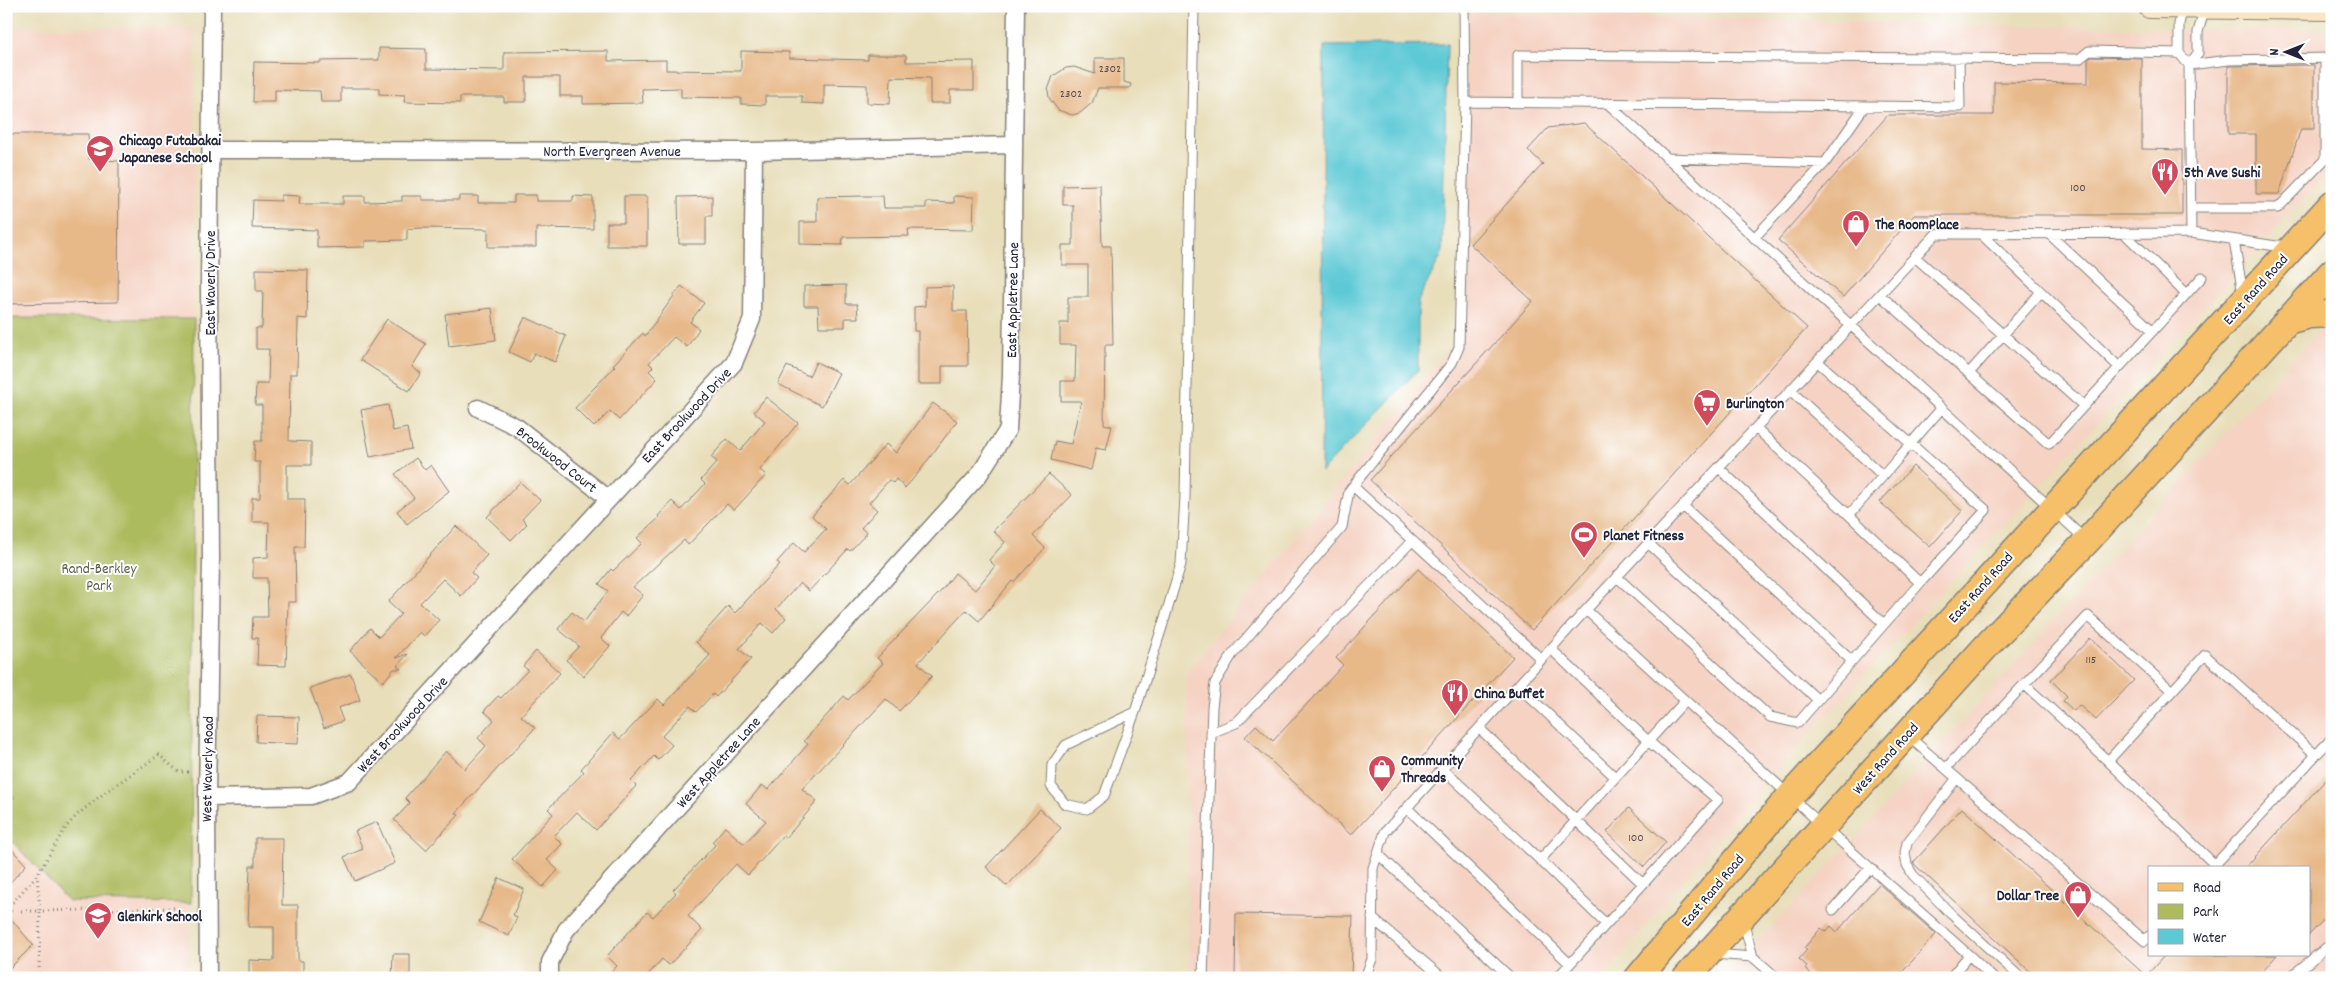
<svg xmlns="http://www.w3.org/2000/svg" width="2338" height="984" viewBox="0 0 2338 984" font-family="Dekko,sans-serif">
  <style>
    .built { fill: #f5d2c2; fill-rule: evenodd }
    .green { fill: #adbb5e; stroke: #686e4c }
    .water { fill: #5dc9d5; stroke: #407688 }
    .building { fill: #e7b888 }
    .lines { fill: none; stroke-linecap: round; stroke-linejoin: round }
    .service-casing { stroke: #85807a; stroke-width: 11 }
    .minor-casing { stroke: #85807a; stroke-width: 19 }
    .secondary-casing { stroke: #85807a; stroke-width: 26 }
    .primary-casing { stroke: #85807a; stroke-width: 29 }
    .path { stroke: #85807a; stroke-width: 3; stroke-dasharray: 1 4; stroke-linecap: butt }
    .service { stroke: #fff; stroke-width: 9 }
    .minor { stroke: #fff; stroke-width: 16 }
    .secondary { stroke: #fbe6c4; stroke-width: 24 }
    .primary { stroke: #f6c06b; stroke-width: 26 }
    .labels { text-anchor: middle; stroke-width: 4; stroke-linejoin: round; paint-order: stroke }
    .number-label { font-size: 12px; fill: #53484e }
    .poi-label { font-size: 15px; font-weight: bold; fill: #22223b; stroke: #fff; text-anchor: start }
    .street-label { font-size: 15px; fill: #22223b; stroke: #fff }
    .park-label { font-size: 15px; fill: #5a5f49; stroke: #fff }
  </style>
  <rect width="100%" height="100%" fill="#fff"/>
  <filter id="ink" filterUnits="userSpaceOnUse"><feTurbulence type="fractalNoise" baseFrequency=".02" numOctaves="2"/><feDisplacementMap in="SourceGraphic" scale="10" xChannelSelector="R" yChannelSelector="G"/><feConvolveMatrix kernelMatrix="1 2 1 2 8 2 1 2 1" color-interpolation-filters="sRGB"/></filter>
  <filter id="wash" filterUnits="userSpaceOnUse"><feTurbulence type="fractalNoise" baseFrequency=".0096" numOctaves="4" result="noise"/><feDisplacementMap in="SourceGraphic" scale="20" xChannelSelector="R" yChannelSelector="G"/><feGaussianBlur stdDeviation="1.12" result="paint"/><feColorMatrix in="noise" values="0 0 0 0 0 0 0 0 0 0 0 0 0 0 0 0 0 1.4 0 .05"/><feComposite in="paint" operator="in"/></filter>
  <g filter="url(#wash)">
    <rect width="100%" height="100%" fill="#e8deba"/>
    <path class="built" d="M1467,13L2215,30L2332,29V167L2226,284L1750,799L1603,978H1189L1187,672L1463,331Z
      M6,27L195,28L194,319L6,318Z
      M2332,317V977L2015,978L1879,857L2008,978H1722L1856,838ZM2149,868H2309V955H2149Z
      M6,835L68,901L191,903L188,978H6Z"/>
    <path class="green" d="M6,318L194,319L191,903L68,901L6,835Z"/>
    <path class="water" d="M1447,44L1442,254L1418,301V370L1321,472L1324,46Z"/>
    <g id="blocks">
      <path class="building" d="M379,48L426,49V69L504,70V52L608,51V61L666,60V70L741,71V51L789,52V58L868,60V55H906V62L974,61V90H950V103H930V78L891,77L890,104L867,103V85L824,84V104L802,103V96H765V105L741,104V98L681,97V88L642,89L643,103L583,104V96H560V77H526V102H504V97H460V103L404,102L405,95L379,94V88H341V102H321L320,91L275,90V102H253L254,62L320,63V61L379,60Z
        M2091,57L2142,58V149L2182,150V215H1914L1843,297L1778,240L1888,115H1994V82L2088,83V60Z
        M1095,58H1124V82L1131,84L1130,88H1098L1092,103L1080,113L1072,115L1058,110L1049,98L1048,90L1053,76L1066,68L1074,67L1095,74Z
        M2314,65V129H2301L2279,194H2256V134H2228V66Z
        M1584,123L1807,328L1532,630L1370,480L1533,301L1470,244L1543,164L1528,150L1548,128Z
        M6,134H88L89,159L119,161L118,302L6,304Z
        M1100,185L1102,246H1111L1112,297L1113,345H1105L1104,424L1112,426L1106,450L1096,448L1091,470L1051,460L1055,441L1071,444L1081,401H1061V381H1075L1076,345H1060V323H1068V297H1088V265H1062V245H1073V205H1063V186Z
        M281,195L300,196L299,204H343V196H365V202L402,201V196H422V200H459V196H478V203H514V195H536V201H573V196L593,197V229L536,228V247H488V229L422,228L407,229V240L365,241V247L317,248V230L252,228L253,200L281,201Z
        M624,196H647V246H607V223H624Z
        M712,196V216H706V244H679L678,197Z
        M864,196H883L884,208H926V202L954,203V196L974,197L973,230L908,229L909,236L843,237L842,245L800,244V222H817V197Z
        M256,269L308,270L307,319L298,318L297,374H290L289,441L311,442V465H287V499H305L304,547H295L296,602H288L286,666L257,665L258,638H252L253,617H268L267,578H253V558L268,557L269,522H252V498H260V462H254L255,441H262V405H255L256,384H268L269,349H256V328H262L263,291H256Z
        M846,285V304H857L858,318H845V327H819L818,306H804V286Z
        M681,286L704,303L690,322L699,329L687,347L674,337L649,363L653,367L649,371L657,379L619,420L610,411L594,427L575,408L615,366L613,365L643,333L645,336Z
        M953,286V311H967L968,366H942V384H918V331H914V307L925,306V287Z
        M492,308L496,340L449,346L445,314Z
        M525,317L566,336L555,362L534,353L530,362L509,352Z
        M387,319L426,344L412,367L421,373L409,391L360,360Z
        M816,362L839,373L822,406L778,384L787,366L809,376Z
        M766,397L798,423L760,470L766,475L734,510L727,504L688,545L684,540L633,587L643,595L626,616L621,612L601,638L610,646L584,676L566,660L579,646L558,629L572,612L584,622L608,591L599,584L611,569L613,571L642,543L637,538L660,517L658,516L672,501L681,510L705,484L701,480L717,462L711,457L727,439L740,451L765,421L754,412Z
        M933,403L957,421L919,472L905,488L896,479L893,483L889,480L869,503L877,510L861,528L867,533L850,551L848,549L809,591L800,583L776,609L786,618L773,633L762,623L739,649L751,659L716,697L713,694L696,712L690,706L662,736L672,745L658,760L654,756L631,781L636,786L596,830L577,812L554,836L562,844L547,860L558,870L543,887L512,859L553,814L548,809L584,772L581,769L613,733L620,739L658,699L664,705L710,655L696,642L728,606L735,613L780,564L777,562L794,543L804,552L826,529L812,516L844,480L850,485L886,444L896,453Z
        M388,405L393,431L407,428L411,449L370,457L361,410Z
        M416,458L425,470L431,465L449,491L407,524L397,511L414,498L395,474Z
        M1913,466L1962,511L1930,547L1880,502Z
        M1049,474L1072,495L1033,536L1045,548L1014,582L1012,581L979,621L966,610L918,663L932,676L899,711L886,699L802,789L817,801L786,838L783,836L748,875L736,864L688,916L702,930L669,965L662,959L645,978H606L617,966L607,956L647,912L653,917L676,893L673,890L715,845L712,842L725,827L744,844L766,821L746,804L762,785L768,790L808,744L804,741L844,696L848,700L883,663L877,658L942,590L955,573L975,590L995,566L989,560L1005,542L993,531Z
        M520,482L540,500L522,519L527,524L511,540L487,517Z
        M456,526L487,555L471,573L477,578L461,596L443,579L420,603L439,620L424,636L420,632L396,658L408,654L397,666L401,669H394L383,682L350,651L370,628L379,637L401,614L388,602Z
        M1418,569L1513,657L1351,835L1245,737L1256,725L1273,741L1343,665L1336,658Z
        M2090,638L2134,680L2096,720L2079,705L2074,711L2063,701L2067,696L2051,680Z
        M536,651L560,673L521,716L535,728L456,813L459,815L426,850L394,820L410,803L405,798L446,751L465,769L486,746L478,738L494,720L484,711L498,696L501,698L528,670L523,666Z
        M351,674L360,700L338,708L343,721L324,728L310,688Z
        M257,716L299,717L298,744L256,742Z
        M2332,773V911L2309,935V868H2245Z
        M1629,808L1666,842L1644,867L1607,832Z
        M1962,808L2146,976L2165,955H2277L2257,978H2037L1913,863Z
        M1040,809L1061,828L1007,886L986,867Z
        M377,822L395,863L355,881L344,857L363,849L355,831Z
        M255,838H283L282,905H298V961H303V978H249V960L274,961V927H248L250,866H255Z
        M6,843L26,865L6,887Z
        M499,878L524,889L513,915L517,917L509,936L479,922Z
        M1879,884L1936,934L1897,978H1815L1805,969L1807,966L1799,959L1807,950L1804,948L1821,928L1826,932L1831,926L1837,932Z
        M6,913L33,945L6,972Z
        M1236,914L1353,916L1351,975L1307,974V978H1235Z
        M393,954H410V978H392Z"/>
    </g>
  </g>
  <g filter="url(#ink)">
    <use href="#blocks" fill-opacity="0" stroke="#85807a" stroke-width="1"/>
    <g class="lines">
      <defs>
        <path id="service" d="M2183,7L2179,24V53L2189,65
          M2325,58V158
          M2189,65L2229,60L2332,58
          M1465,102L1960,107L1959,58
          M1518,102V55L2079,59L2089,51L2179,53
          M1607,103L2085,539
          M1666,158L1825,163L1864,107
          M2191,208H2278L2332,152
          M2124,233L2186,294
          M2191,233L2189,65L2198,53V32L2205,8
          M1981,234L2119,367
          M2049,234L2153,331
          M1754,238L1825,163
          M2234,240L2243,295
          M1915,257L2084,406
          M1880,295L2049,444L2202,277
          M1818,362L1986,510L1920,583L1849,515C1880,480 1910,444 1941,409
          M1969,373L2041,292
          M1791,391L1883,476
          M1756,428L1849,515
          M1719,468L1884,624
          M1354,487L1541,659
          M1683,506L1852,661
          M1648,543L1818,700
          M1617,577L1770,717L1798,723L1920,583
          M1586,610L1823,826L1969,955L1950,978
          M2025,685L2108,761L2215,865
          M1518,686L1615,777
          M1135,712L1066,745L1052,765L1051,786L1065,804L1087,809L1104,796L1135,712L1163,624L1181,564L1185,497L1194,6
          M1479,728L1643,884L1718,800L1648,741L1551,649
          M1211,733L1236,723L1412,541
          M1908,736L2145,941L2149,936
          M2316,755L2332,738
          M2108,761L2205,655L2316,755L2212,868
          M1946,768L2088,616L2172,691
          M1443,769L1540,860L1685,701
          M1957,778L1907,843L1905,853L1907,865L1913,875L1951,914L2021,978
          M1407,808L1570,964
          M1378,854L1511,978
          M1540,860L1606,924
          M1833,910L1870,868
          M1372,918L1443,978
          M1743,920L1753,957L1777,978
          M1713,954L1753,957
          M1969,955L1993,978
          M1203,978L1212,707L1215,683L1232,655L1342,527L1349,491L1452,363L1459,347L1465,102L1464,6
          M1365,978L1372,959L1373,868L1385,832L1586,610L1936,234L2191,233L2276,246L2287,244
          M1557,978L1643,884
          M2289,978L2332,943"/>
        <path id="minor" d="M211,150L754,151L1014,145
          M478,408L517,427L609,499
          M207,798L311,796L349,782L734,363L752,319L754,151
          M208,978L207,798L211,559L209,284L212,6
          M550,978V962L566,930L979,475L1008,429L1011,375L1016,6"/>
        <path id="secondary" d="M2150,6L2332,8"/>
        <path id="primary" d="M2287,321L2309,315L2332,314
          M1638,978L1790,796L2332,204
          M1686,978L1992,640L2087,541L2332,272"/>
      </defs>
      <use href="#service" class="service-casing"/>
      <use href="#minor" class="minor-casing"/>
      <use href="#secondary" class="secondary-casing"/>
      <use href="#primary" class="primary-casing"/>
      <path class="path" d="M6,804L14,797
        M6,910L37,875L66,827L77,815L104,793L159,755L179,772H191
        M6,911H40L37,876
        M39,978L40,911L178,908"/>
      <use href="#service" class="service"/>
      <use href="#minor" class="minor"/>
      <use href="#secondary" class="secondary"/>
      <use href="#primary" class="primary"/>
    </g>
  </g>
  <defs>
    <symbol id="school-pin" viewBox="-11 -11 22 30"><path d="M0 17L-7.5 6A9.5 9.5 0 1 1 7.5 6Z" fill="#d1495b" stroke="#fff"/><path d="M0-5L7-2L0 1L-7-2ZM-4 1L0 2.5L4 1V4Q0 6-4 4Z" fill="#fff"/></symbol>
    <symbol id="restaurant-pin" viewBox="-11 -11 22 30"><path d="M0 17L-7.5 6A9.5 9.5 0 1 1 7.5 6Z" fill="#d1495b" stroke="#fff"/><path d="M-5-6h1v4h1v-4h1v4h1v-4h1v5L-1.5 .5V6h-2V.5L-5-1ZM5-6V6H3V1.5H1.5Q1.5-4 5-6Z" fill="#fff"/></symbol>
    <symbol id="shop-pin" viewBox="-11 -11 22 30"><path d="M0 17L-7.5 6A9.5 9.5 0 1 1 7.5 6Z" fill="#d1495b" stroke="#fff"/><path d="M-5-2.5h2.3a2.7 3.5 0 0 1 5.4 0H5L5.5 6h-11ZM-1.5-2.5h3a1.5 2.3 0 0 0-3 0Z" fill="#fff"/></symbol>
    <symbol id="supermarket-pin" viewBox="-11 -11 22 30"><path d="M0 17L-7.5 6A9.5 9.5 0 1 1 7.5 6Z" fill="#d1495b" stroke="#fff"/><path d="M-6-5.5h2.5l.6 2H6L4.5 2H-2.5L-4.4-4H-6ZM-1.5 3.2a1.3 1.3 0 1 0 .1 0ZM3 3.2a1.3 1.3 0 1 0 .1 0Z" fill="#fff"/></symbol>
    <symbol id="stadium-pin" viewBox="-11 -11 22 30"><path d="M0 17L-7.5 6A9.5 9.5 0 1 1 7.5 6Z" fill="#d1495b" stroke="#fff"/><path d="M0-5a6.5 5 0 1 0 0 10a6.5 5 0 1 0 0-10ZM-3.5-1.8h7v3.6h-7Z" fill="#fff"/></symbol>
  </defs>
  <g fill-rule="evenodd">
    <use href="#school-pin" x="84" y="133" width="32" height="43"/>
    <use href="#restaurant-pin" x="2149" y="156" width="32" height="43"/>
    <use href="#shop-pin" x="1840" y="208" width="32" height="43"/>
    <use href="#supermarket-pin" x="1691" y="387" width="32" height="43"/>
    <use href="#stadium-pin" x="1568" y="519" width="32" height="43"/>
    <use href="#restaurant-pin" x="1439" y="677" width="32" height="43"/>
    <use href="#shop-pin" x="1366" y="753" width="32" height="43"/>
    <use href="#shop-pin" x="2062" y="879" width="32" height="43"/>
    <use href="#school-pin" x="82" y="900" width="32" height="43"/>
  </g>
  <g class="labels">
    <g class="number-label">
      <text x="1110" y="72">2302</text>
      <text x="1071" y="97">2302</text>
      <text x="2078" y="191">100</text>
      <text x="2091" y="663">115</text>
      <text x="1636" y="841">100</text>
    </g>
    <g class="poi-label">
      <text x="119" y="145">Chicago Futabakai<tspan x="119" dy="17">Japanese School</tspan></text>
      <text x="2184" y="177">5th Ave Sushi</text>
      <text x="1875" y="229">The RoomPlace</text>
      <text x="1726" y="408">Burlington</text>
      <text x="1603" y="540">Planet Fitness</text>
      <text x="1474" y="698">China Buffet</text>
      <text x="1401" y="765">Community<tspan x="1401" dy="17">Threads</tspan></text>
      <text x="2059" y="900" text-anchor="end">Dollar Tree</text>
      <text x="117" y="921">Glenkirk School</text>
    </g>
    <g class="street-label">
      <text x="612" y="156">North Evergreen Avenue</text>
      <text transform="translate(210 283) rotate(-90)" y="5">East Waverly Drive</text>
      <text transform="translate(2255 289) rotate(-48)" y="5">East Rand Road</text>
      <text transform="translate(1012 300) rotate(-89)" y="5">East Appletree Lane</text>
      <text transform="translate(686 415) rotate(-47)" y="5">East Brookwood Drive</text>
      <text transform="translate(557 459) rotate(38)" y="5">Brookwood Court</text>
      <text transform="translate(1980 587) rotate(-48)" y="5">East Rand Road</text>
      <text transform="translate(402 724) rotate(-47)" y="5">West Brookwood Drive</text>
      <text transform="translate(1885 758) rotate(-48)" y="5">West Rand Road</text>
      <text transform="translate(718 762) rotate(-48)" y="5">West Appletree Lane</text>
      <text transform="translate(207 769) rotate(-89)" y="5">West Waverly Road</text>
      <text transform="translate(1712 890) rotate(-50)" y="5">East Rand Road</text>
    </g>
    <g class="park-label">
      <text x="99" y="573">Rand-Berkley<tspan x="99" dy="17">Park</tspan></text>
    </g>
  </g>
  <rect width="2338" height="984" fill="none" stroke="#fff" stroke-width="25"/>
  <rect x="2148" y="866" width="162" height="90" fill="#ffffff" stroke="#a7a7b1"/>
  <rect x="2158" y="883" width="25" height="8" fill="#f6c06b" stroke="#a7a7b1"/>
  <text x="2193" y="892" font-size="15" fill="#22223b">Road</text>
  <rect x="2158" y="904" width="25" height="15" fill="#adbb5e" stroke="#a7a7b1"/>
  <text x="2193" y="916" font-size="15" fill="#22223b">Park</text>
  <rect x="2158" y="929" width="25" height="15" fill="#5dc9d5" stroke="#a7a7b1"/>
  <text x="2193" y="942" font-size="15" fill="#22223b">Water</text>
  <g transform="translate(2286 52) rotate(270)" stroke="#ffffff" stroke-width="4" paint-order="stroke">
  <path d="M0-4L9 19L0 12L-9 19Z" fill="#22223b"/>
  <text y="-8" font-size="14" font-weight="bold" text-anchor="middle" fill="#22223b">N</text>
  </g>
</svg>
